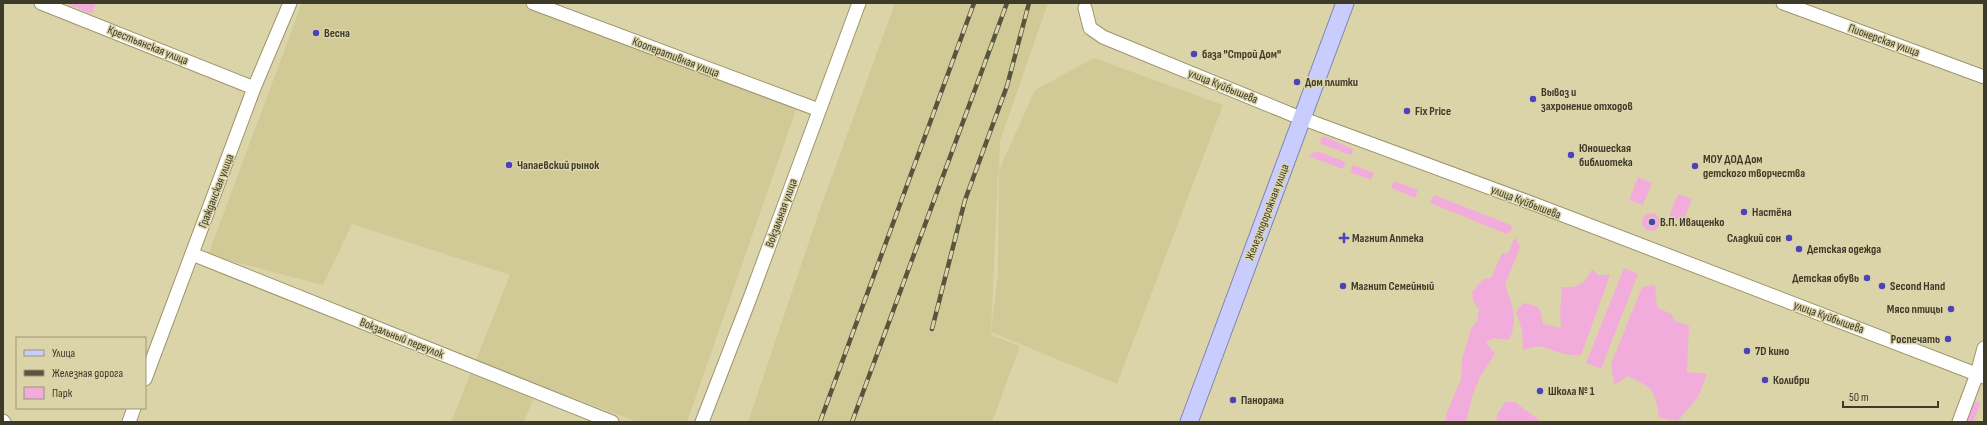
<svg xmlns="http://www.w3.org/2000/svg" width="1987" height="425" viewBox="0 0 1987 425" font-family="'Sofia Sans Condensed',sans-serif">
  <style>
    .built { fill: #d1c996; fill-rule: evenodd }
    .green { fill: #f2acdb }
    .lines { fill: none; stroke-linecap: round; stroke-linejoin: round }
    .minor-casing { stroke: #9c966c; stroke-width: 15 }
    .major-casing { stroke: #8184b3; stroke-width: 19 }
    .minor { stroke: #fff; stroke-width: 13 }
    .major { stroke: #c9cdfe; stroke-width: 17 }
    .rail-casing { stroke: #58543e; stroke-width: 4.5 }
    .rail { stroke: #dcd4a9; stroke-width: 3; stroke-dasharray: 9; stroke-linecap: butt }
    .poi-dot { fill: #4b43ba; stroke: #dcd4a9; stroke-width: 1.5 }
    .labels { text-anchor: middle; stroke-width: 3; stroke-linejoin: round; paint-order: stroke }
    .poi-label { font-size: 12px; font-weight: bold; fill: #3d3a29; stroke: #dcd4a9; text-anchor: start }
    .street-label { font-size: 12px; fill: #3d3a29; stroke: #dcd4a9 }
  </style>
  <rect width="100%" height="100%" fill="#dcd4a9"/>
  <path class="built" d="M302,3H520L797,107L687,422H638L539,385L524,422H451L510,275L352,224L323,285L208,255Z
    M895,3H1048L1000,141L999,170L1035,90L1094,58L1223,105L1117,384L991,332V335L1020,346L992,422H748L820,209ZM999,172L998,274L991,331L998,173Z"/>
  <path class="green" d="M65,3H96L92,14Z
    M1324,136L1353,149L1352,154L1350,155L1321,144L1320,140Z
    M1317,151L1346,162L1343,169L1308,156Z
    M1353,165L1374,173L1371,180L1350,172Z
    M1638,177L1652,183L1643,205L1629,200Z
    M1394,181L1418,190L1415,198L1391,188Z
    M1678,194L1692,199L1683,222L1669,216Z
    M1434,195L1511,225L1512,230L1507,234L1430,203Z
    M1642 222a9 9 0 1 1 18 0a9 9 0 1 1-18 0Z
    M1515,237L1520,247L1505,285C1512,304 1519,320 1509,340L1495,338L1486,342L1495,354L1480,377L1472,397L1466,422H1445L1447,412L1461,379L1462,359L1471,329L1477,321L1479,309L1473,302L1472,292L1483,279L1491,278L1502,253H1508Z
    M1624,268L1638,274L1601,369L1586,363Z
    M1592,269L1599,275H1610L1581,355C1576,355 1570,355 1565,354C1544,350 1547,342 1523,350L1522,330L1516,312L1523,303L1537,306L1541,313L1543,324L1561,328L1560,311L1562,287C1579,288 1585,284 1592,269Z
    M1655,285L1657,307L1671,314L1675,321L1689,326L1687,372L1707,374L1698,397L1678,421L1659,418C1656,391 1653,388 1628,376L1614,385L1611,364L1642,287Z
    M1974,401L1981,403L1973,422H1966Z
    M1505,402H1515L1542,422H1496L1497,415Z"/>
  <g class="lines">
    <defs>
      <path id="minor" d="M41,3L254,88
        M533,3L819,110
        M1783,3L1984,77
        M1085,8L1090,28L1103,37L1293,115L1542,207L1984,377
        M192,254L612,422
        M145,379L254,88L290,3
        M3,421L4,422
        M129,422L134,408
        M702,422L750,298L859,3
        M1959,422L1977,374L1984,348"/>
      <path id="major" d="M1189,422L1345,3"/>
    </defs>
    <use href="#minor" class="minor-casing"/>
    <use href="#major" class="major-casing"/>
    <use href="#minor" class="minor"/>
    <use href="#major" class="major"/>
    <defs>
      <path id="rail" d="M932,329L965,200L1007,86L1029,3
        M820,422L974,3
        M852,422L1007,3"/>
    </defs>
    <use href="#rail" class="rail-casing"/>
    <use href="#rail" class="rail"/>
  </g>
  <g class="poi-dot">
    <circle cx="316" cy="33" r="4"/>
    <circle cx="1194" cy="54" r="4"/>
    <circle cx="1297" cy="82" r="4"/>
    <circle cx="1533" cy="99" r="4"/>
    <circle cx="1407" cy="111" r="4"/>
    <circle cx="1571" cy="155" r="4"/>
    <circle cx="509" cy="165" r="4"/>
    <circle cx="1695" cy="166" r="4"/>
    <circle cx="1744" cy="212" r="4"/>
    <circle cx="1652" cy="222" r="4"/>
    <path d="M1342 232h4v4h4v4h-4v4h-4v-4h-4v-4h4z"/>
    <circle cx="1789" cy="238" r="4"/>
    <circle cx="1799" cy="249" r="4"/>
    <circle cx="1867" cy="278" r="4"/>
    <circle cx="1343" cy="286" r="4"/>
    <circle cx="1882" cy="286" r="4"/>
    <circle cx="1951" cy="309" r="4"/>
    <circle cx="1948" cy="339" r="4"/>
    <circle cx="1747" cy="351" r="4"/>
    <circle cx="1765" cy="380" r="4"/>
    <circle cx="1540" cy="391" r="4"/>
    <circle cx="1233" cy="400" r="4"/>
  </g>
  <g class="labels">
    <g class="poi-label">
      <text x="324" y="37">Весна</text>
      <text x="1202" y="58">база "Строй Дом"</text>
      <text x="1305" y="86">Дом плитки</text>
      <text x="1541" y="96">Вывоз и<tspan x="1541" dy="14">захронение отходов</tspan></text>
      <text x="1415" y="115">Fix Price</text>
      <text x="1579" y="152">Юношеская<tspan x="1579" dy="14">библиотека</tspan></text>
      <text x="1703" y="163">МОУ ДОД Дом<tspan x="1703" dy="14">детского творчества</tspan></text>
      <text x="517" y="169">Чапаевский рынок</text>
      <text x="1752" y="216">Настёна</text>
      <text x="1660" y="226">В.П. Иващенко</text>
      <text x="1352" y="242">Магнит Аптека</text>
      <text x="1781" y="242" text-anchor="end">Сладкий сон</text>
      <text x="1807" y="253">Детская одежда</text>
      <text x="1859" y="282" text-anchor="end">Детская обувь</text>
      <text x="1351" y="290">Магнит Семейный</text>
      <text x="1890" y="290">Second Hand</text>
      <text x="1943" y="313" text-anchor="end">Мясо птицы</text>
      <text x="1940" y="343" text-anchor="end">Роспечать</text>
      <text x="1755" y="355">7D кино</text>
      <text x="1773" y="384">Колибри</text>
      <text x="1548" y="395">Школа № 1</text>
      <text x="1241" y="404">Панорама</text>
    </g>
    <g class="street-label">
      <text transform="translate(1884 40) rotate(20)" y="4">Пионерская улица</text>
      <text transform="translate(148 45) rotate(22)" y="4">Крестьянская улица</text>
      <text transform="translate(676 57) rotate(21)" y="4">Кооперативная улица</text>
      <text transform="translate(1223 86) rotate(22)" y="4">улица Куйбышева</text>
      <text transform="translate(216 191) rotate(-69)" y="4">Гражданская улица</text>
      <text transform="translate(1526 202) rotate(21)" y="4">улица Куйбышева</text>
      <text transform="translate(1267 212) rotate(-69)" y="4">Железнодорожная улица</text>
      <text transform="translate(781 213) rotate(-70)" y="4">Вокзальная улица</text>
      <text transform="translate(1829 317) rotate(20)" y="4">улица Куйбышева</text>
      <text transform="translate(402 338) rotate(22)" y="4">Вокзальный переулок</text>
    </g>
  </g>
  <rect width="1987" height="425" fill="none" stroke="#3d3a29" stroke-width="8"/>
  <rect x="16" y="337" width="130" height="72" fill="#dcd4a9" stroke="#9c9676"/>
  <rect x="24" y="350" width="20" height="6" fill="#c9cdfe" stroke="#9c9676"/>
  <text x="52" y="357" font-size="12" fill="#3d3a29">Улица</text>
  <rect x="24" y="370" width="20" height="6" fill="#58543e" stroke="#9c9676"/>
  <text x="52" y="377" font-size="12" fill="#3d3a29">Железная дорога</text>
  <rect x="24" y="387" width="20" height="12" fill="#f2acdb" stroke="#9c9676"/>
  <text x="52" y="397" font-size="12" fill="#3d3a29">Парк</text>
  <path d="M1843 401v6h95v-6" fill="none" stroke="#3d3a29" stroke-width="2"/>
  <text x="1849" y="401" font-size="12" fill="#3d3a29" stroke="#dcd4a9" stroke-width="3" paint-order="stroke">50 m</text>
</svg>
